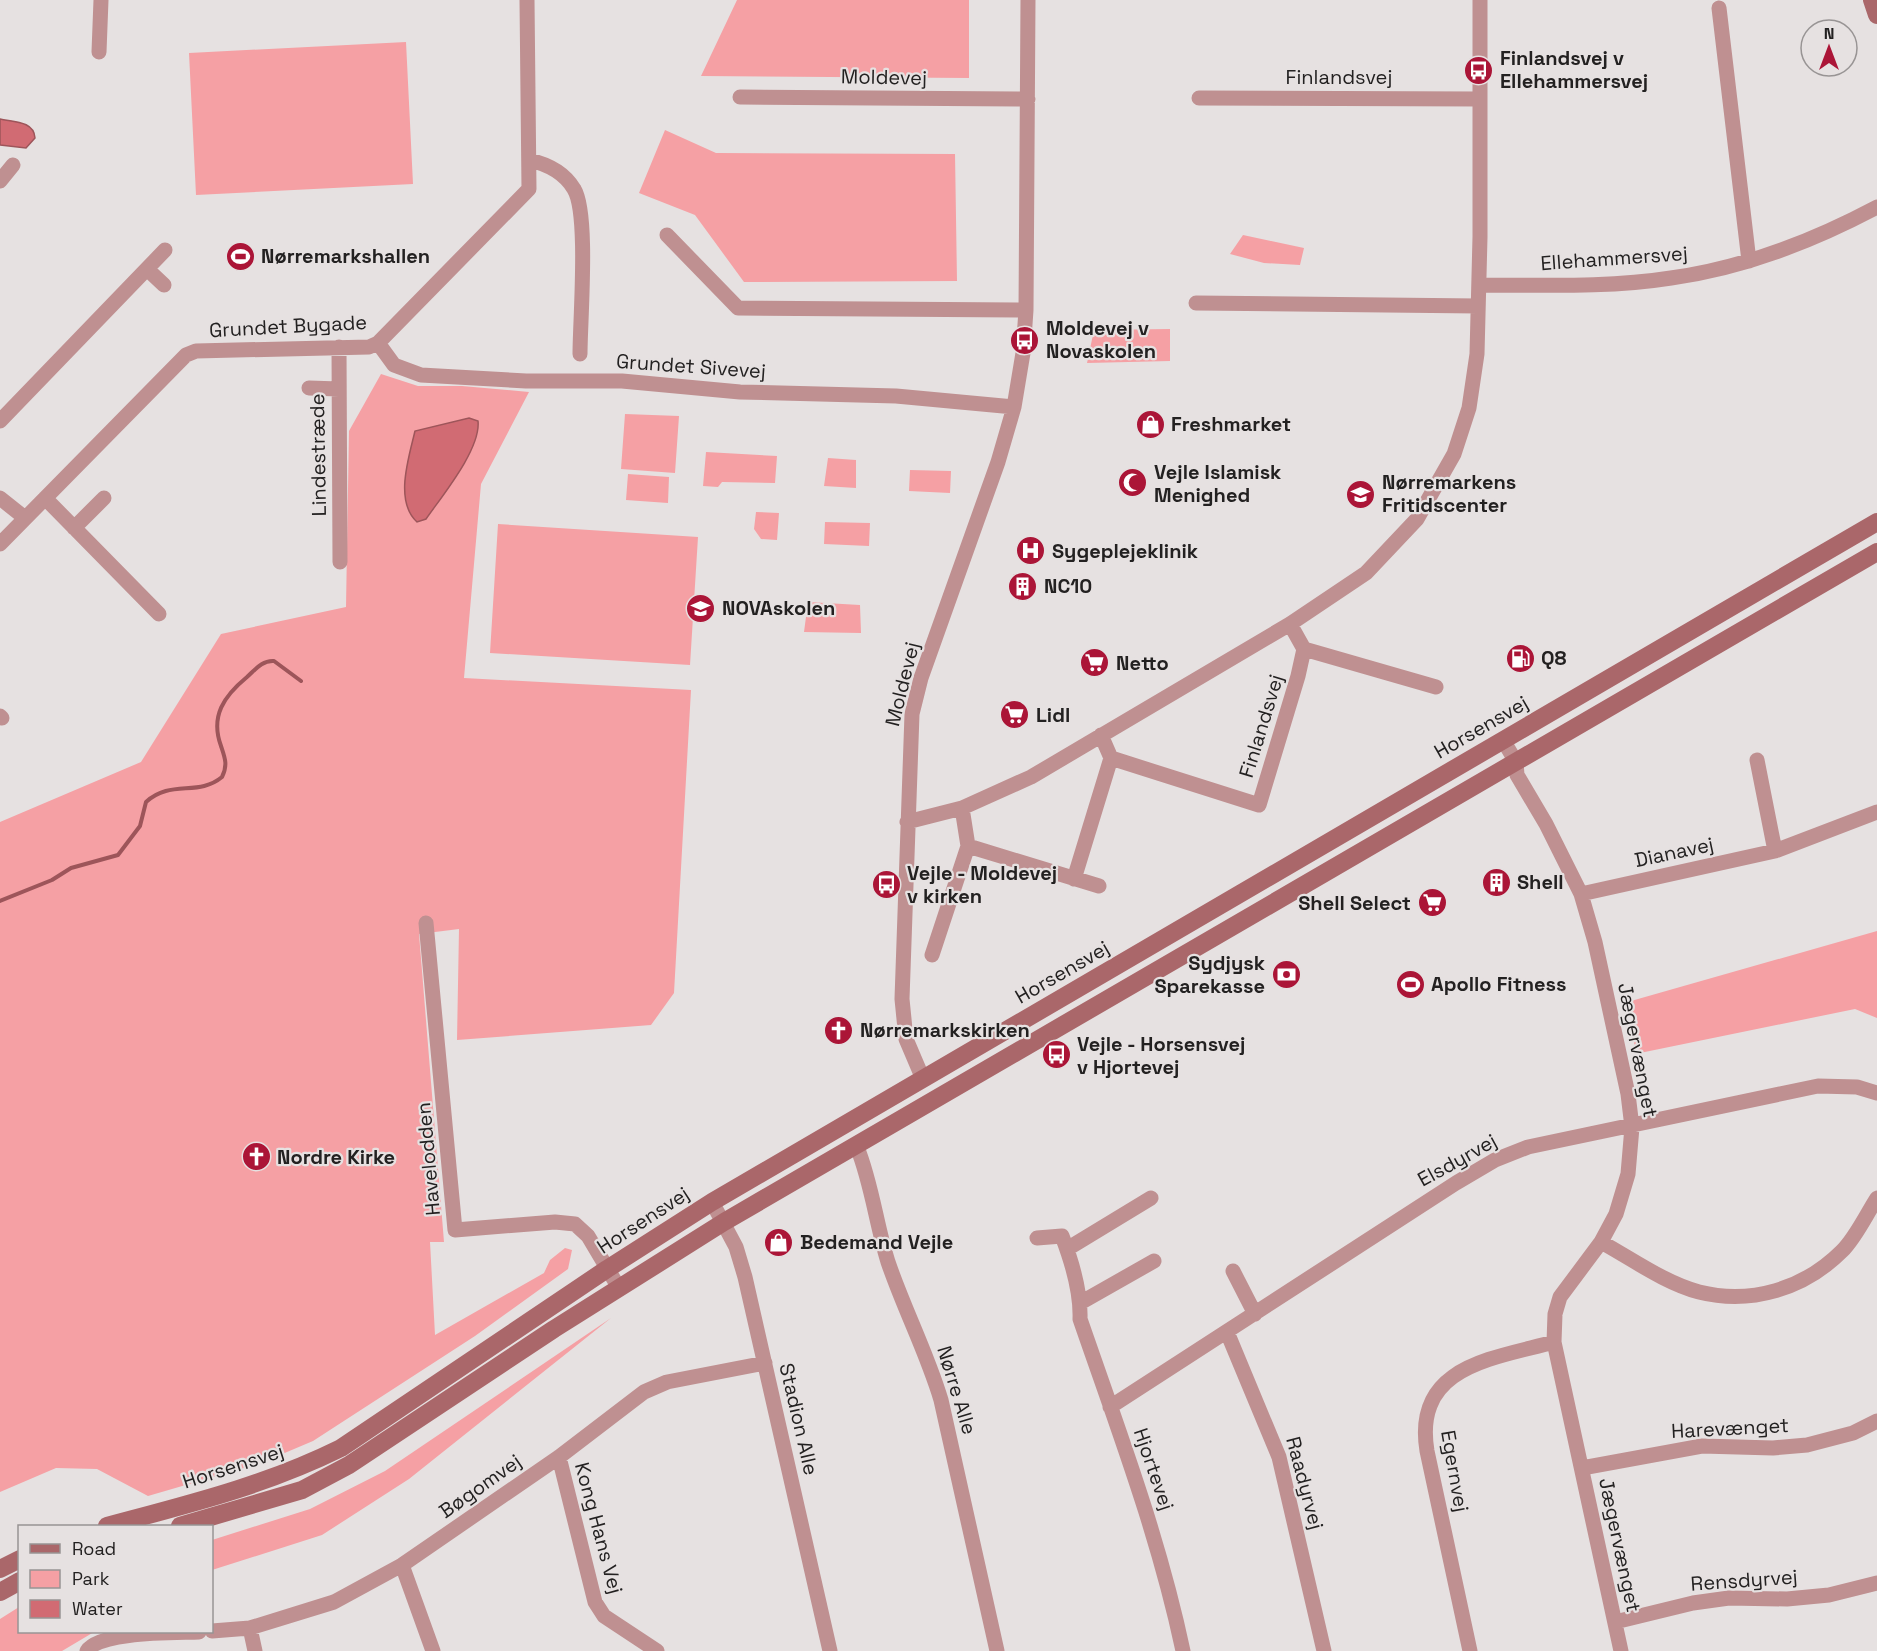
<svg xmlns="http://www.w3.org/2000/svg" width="1877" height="1651" viewBox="0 0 1877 1651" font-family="'Space Grotesk',sans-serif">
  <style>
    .green { fill: #f5a0a4 }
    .water { fill: #d16b73; stroke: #9d555a; stroke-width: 1.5 }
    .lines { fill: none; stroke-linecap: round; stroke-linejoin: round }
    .stream { stroke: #9d555a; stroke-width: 4 }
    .street { stroke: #bf9091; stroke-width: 15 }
    .secondary { stroke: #aa676a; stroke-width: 18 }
    .labels { text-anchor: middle; stroke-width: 4.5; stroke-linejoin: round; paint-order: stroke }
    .poi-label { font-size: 20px; font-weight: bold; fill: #232121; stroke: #e6e1e1; text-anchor: start }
    .street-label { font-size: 20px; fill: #232121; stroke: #e6e1e1 }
  </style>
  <rect width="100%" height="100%" fill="#e6e1e1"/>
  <path class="green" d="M737,0H969V78L701,76Z
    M406,42L413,184L196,195L189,53Z
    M665,130L716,153L955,154L957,281L744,282L695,215L639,193Z
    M1243,235L1304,248L1300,265L1264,263L1230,254Z
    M1170,329V361L1087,363L1094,330Z
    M381,374L418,386H462L529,392L481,484L464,678L691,690L674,993L651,1025L457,1040L459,929L419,934L444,1242H430L435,1335L544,1273L550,1260L565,1248L572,1250L568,1269L475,1336L313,1441L261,1463L148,1496L97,1469L56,1468L0,1492V822L141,762L221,634L346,607L349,431Z
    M625,414L679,416L675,473L621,469Z
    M706,452L777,456L775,483L722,482L718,487L703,486Z
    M828,458L856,460V488L824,486Z
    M910,470L951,471L950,493L909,491Z
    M628,474L669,477L668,503L626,500Z
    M756,512L779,513L777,540L761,539L754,529Z
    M825,522L870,523L869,546L824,544Z
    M498,524L698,537L690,665L490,653Z
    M808,602L860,605L861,633L804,632Z
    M1877,931V1018L1855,1009L1635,1054L1631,1001Z
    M611,1318L409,1479L322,1535L212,1570V1540L310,1509L385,1471Z
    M19,1607L20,1632H94L62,1651H0V1619Z"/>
  <path class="water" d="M0,119C14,122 34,121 35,138L26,148L0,145Z
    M469,418L478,421C481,449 442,496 426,519L417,522C394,501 409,457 415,431Z"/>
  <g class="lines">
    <path class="stream" d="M0,901L52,880L71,868L118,855L140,826L146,802C171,779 198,797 222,777C228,765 225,758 221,746C210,716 224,696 247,677C255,670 262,660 274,661L301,681"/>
    <path class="street" d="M1719,8L1749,261
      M99,52L101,0
      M740,97L1028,99
      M1199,98L1479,99
      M529,160C547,164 564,172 574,189C589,213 580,320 580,354
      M0,181L13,165
      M667,235L738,308L1026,310
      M147,269L164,285
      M1480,285C1543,285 1608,288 1671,278C1744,268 1813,241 1877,207
      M1196,303L1478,306
      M378,343L394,365L421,375L526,381H622L740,392L896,396L1014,407
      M339,347L340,562
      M309,388L339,389
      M0,421L165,250
      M0,498L25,518
      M45,498L159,614
      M74,528L104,498
      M0,544L186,355L196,351L369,347L378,343L529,189L527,0
      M1290,624L1304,649L1436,687
      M0,716L2,718
      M1101,735L1111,758L1259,805L1298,676L1304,649
      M1503,740L1516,762L1517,775L1546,824L1581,894L1595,942L1628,1094L1632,1127L1628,1174L1616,1214L1601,1242L1560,1297L1555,1314L1554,1342L1621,1651
      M1757,760L1775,851
      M962,808L968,846L1099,886
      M907,822L962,808L1031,777L1290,624L1366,573L1417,519L1454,454L1469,408L1477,354L1480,237V0
      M1074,879L1111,758
      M1581,894L1775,851L1877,812
      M426,923L455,1230L555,1222L575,1224L588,1236L619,1288
      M932,955L968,846
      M923,1079L906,1039L902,999L912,714L921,678L998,462L1014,407L1023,353L1026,310L1028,0
      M857,1147C872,1184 876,1224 888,1262C904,1309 927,1353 941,1400L997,1651
      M712,1202L736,1247L745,1277L830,1651
      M1037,1238L1062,1236C1072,1262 1081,1291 1080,1319C1118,1429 1159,1537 1183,1651
      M1601,1242C1632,1259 1665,1283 1699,1292C1751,1305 1804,1289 1842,1251C1856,1237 1866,1215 1877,1198
      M1067,1249L1151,1198
      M1233,1271L1255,1314
      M1080,1303L1154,1261
      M1227,1332L1279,1457L1324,1651
      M1110,1407L1456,1183L1495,1160L1528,1147L1818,1086L1857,1087L1877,1093
      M559,1457L595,1602L604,1616L657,1651
      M1582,1468L1702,1446L1773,1448L1807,1445L1853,1433L1877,1421
      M402,1565L433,1651
      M1615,1622L1693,1603L1729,1598L1787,1599L1829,1595L1877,1583
      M250,1628L255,1651
      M212,1631L250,1628L334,1602L402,1565L559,1457L644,1392L667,1382L765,1363
      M87,1651C100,1631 175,1633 199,1632
      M1470,1651L1427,1451C1413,1366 1492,1359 1554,1342"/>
    <path class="secondary" d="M1872,0L1877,15
      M107,1526C189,1504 264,1486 341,1448L607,1269L712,1202L1877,522
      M180,1526L302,1490L349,1465L554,1329L724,1222L1877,552
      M0,1569L20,1559
      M0,1592L20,1581"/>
  </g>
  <defs>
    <symbol id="bus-disc" viewBox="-11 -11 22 22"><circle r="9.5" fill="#ab1537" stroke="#e6e1e1"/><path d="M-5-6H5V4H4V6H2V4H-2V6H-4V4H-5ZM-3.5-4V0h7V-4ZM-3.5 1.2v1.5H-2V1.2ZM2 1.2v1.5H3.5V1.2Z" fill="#fff"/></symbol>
    <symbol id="stadium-disc" viewBox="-11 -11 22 22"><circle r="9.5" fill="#ab1537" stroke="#e6e1e1"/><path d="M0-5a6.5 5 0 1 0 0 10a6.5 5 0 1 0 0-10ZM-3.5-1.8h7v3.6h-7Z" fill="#fff"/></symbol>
    <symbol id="shop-disc" viewBox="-11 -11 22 22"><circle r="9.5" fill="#ab1537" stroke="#e6e1e1"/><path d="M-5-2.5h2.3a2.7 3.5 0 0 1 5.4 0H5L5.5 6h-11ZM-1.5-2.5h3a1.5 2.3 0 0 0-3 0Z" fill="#fff"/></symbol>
    <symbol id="mosque-disc" viewBox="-11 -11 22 22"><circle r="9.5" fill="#ab1537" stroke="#e6e1e1"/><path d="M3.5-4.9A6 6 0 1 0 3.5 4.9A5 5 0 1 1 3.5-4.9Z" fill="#fff"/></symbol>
    <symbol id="school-disc" viewBox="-11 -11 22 22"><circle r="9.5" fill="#ab1537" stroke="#e6e1e1"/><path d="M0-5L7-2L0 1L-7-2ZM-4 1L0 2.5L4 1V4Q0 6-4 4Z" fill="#fff"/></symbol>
    <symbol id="hospital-disc" viewBox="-11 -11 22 22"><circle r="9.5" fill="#ab1537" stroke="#e6e1e1"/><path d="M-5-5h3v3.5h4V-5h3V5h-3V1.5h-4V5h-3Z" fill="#fff"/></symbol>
    <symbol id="building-disc" viewBox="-11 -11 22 22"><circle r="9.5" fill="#ab1537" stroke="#e6e1e1"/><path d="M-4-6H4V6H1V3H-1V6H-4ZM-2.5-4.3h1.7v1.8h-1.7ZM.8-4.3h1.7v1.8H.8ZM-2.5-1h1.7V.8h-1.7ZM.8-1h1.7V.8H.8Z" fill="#fff"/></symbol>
    <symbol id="fuel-disc" viewBox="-11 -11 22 22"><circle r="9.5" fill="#ab1537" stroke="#e6e1e1"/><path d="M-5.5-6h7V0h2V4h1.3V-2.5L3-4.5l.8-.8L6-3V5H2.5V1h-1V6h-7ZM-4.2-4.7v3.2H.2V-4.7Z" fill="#fff"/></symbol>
    <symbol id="supermarket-disc" viewBox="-11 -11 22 22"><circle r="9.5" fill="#ab1537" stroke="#e6e1e1"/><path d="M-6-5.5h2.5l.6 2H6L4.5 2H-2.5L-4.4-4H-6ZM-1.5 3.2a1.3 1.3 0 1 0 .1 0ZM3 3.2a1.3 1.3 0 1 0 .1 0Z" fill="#fff"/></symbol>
    <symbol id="bank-disc" viewBox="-11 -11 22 22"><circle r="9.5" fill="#ab1537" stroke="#e6e1e1"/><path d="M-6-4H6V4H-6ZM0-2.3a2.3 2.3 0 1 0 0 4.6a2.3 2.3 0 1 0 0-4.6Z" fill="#fff"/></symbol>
    <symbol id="church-disc" viewBox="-11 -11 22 22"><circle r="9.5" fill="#ab1537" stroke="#e6e1e1"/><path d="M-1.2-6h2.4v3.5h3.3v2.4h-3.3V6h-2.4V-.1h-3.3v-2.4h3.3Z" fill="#fff"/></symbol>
  </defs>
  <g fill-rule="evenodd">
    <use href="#bus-disc" x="1462" y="54" width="33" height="33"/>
    <use href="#stadium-disc" x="224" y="240" width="33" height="33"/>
    <use href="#bus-disc" x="1008" y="324" width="33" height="33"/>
    <use href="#shop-disc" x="1134" y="408" width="33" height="33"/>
    <use href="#mosque-disc" x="1116" y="466" width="33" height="33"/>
    <use href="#school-disc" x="1344" y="478" width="33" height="33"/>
    <use href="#hospital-disc" x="1014" y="534" width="33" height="33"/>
    <use href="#building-disc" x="1006" y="570" width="33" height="33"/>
    <use href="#school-disc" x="684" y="592" width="33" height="33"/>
    <use href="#fuel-disc" x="1504" y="642" width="33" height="33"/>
    <use href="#supermarket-disc" x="1078" y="646" width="33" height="33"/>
    <use href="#supermarket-disc" x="998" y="698" width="33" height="33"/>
    <use href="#building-disc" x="1480" y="866" width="33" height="33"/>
    <use href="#bus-disc" x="870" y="868" width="33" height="33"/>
    <use href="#supermarket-disc" x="1416" y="886" width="33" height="33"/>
    <use href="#bank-disc" x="1270" y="958" width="33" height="33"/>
    <use href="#stadium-disc" x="1394" y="968" width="33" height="33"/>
    <use href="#church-disc" x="822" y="1014" width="33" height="33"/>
    <use href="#bus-disc" x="1040" y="1038" width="33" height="33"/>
    <use href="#church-disc" x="240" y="1140" width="33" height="33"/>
    <use href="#shop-disc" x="762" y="1226" width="33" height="33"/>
  </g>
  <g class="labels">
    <g class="poi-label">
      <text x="1500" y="65">Finlandsvej v<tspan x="1500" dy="23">Ellehammersvej</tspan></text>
      <text x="261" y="263">Nørremarkshallen</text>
      <text x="1046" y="335">Moldevej v<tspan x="1046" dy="23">Novaskolen</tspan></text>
      <text x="1171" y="431">Freshmarket</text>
      <text x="1154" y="479">Vejle Islamisk<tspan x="1154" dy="23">Menighed</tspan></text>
      <text x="1382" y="489">Nørremarkens<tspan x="1382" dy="23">Fritidscenter</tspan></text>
      <text x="1052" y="558">Sygeplejeklinik</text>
      <text x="1044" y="593">NC10</text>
      <text x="722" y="615">NOVAskolen</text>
      <text x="1541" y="665">Q8</text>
      <text x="1116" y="670">Netto</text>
      <text x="1036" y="722">Lidl</text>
      <text x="907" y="880">Vejle - Moldevej<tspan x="907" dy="23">v kirken</tspan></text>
      <text x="1517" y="889">Shell</text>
      <text x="1411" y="910" text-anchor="end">Shell Select</text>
      <text x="1265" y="970" text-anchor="end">Sydjysk<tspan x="1265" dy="23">Sparekasse</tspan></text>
      <text x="1431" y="991">Apollo Fitness</text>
      <text x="860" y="1037">Nørremarkskirken</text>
      <text x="1077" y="1051">Vejle - Horsensvej<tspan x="1077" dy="23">v Hjortevej</tspan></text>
      <text x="277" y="1164">Nordre Kirke</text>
      <text x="800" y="1249">Bedemand Vejle</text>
    </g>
    <g class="street-label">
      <text transform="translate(884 77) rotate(1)" y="7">Moldevej</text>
      <text x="1339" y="84">Finlandsvej</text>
      <text transform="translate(1614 258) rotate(-4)" y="7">Ellehammersvej</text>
      <text transform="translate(288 326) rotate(-3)" y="7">Grundet Bygade</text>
      <text transform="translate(691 366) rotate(4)" y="7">Grundet Sivevej</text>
      <text transform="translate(318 455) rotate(-91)" y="7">Lindestræde</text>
      <text transform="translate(902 684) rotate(-76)" y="7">Moldevej</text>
      <text transform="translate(1261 726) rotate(-73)" y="7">Finlandsvej</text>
      <text transform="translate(1481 727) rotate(-30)" y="7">Horsensvej</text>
      <text transform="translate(1674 852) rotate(-12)" y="7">Dianavej</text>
      <text transform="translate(1062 972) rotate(-30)" y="7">Horsensvej</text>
      <text transform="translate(1638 1050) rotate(79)" y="7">Jægervænget</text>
      <text transform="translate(428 1159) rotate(-95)" y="7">Havelodden</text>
      <text transform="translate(1457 1160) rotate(-29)" y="7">Elsdyrvej</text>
      <text transform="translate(643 1220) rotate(-33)" y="7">Horsensvej</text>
      <text transform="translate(957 1390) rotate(73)" y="7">Nørre Alle</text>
      <text transform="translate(799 1419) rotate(77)" y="7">Stadion Alle</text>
      <text transform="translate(1730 1428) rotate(-3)" y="7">Harevænget</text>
      <text transform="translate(233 1466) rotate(-18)" y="7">Horsensvej</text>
      <text transform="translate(1154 1469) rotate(71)" y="7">Hjortevej</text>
      <text transform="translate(1455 1471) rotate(80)" y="7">Egernvej</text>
      <text transform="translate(1305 1483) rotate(75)" y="7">Raadyrvej</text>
      <text transform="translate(480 1486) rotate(-35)" y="7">Bøgomvej</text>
      <text transform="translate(599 1528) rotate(75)" y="7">Kong Hans Vej</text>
      <text transform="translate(1620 1545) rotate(78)" y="7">Jægervænget</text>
      <text transform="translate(1744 1580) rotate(-4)" y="7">Rensdyrvej</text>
    </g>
  </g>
  <rect x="18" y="1525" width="195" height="108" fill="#e6e1e1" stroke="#989494" stroke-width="1.5"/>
  <rect x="30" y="1544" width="30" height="9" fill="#aa676a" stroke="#989494" stroke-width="1.5"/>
  <text x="72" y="1555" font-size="18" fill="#232121">Road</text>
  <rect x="30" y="1570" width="30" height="18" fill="#f5a0a4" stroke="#989494" stroke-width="1.5"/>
  <text x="72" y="1585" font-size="18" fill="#232121">Park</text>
  <rect x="30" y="1600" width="30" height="18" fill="#d16b73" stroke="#989494" stroke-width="1.5"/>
  <text x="72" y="1615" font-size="18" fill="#232121">Water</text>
  <g transform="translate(1829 48)"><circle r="28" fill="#e6e1e1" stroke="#989494" stroke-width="1.5"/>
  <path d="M0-4.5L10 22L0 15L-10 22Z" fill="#ab1537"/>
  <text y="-9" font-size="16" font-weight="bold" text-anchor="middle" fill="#232121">N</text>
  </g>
</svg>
